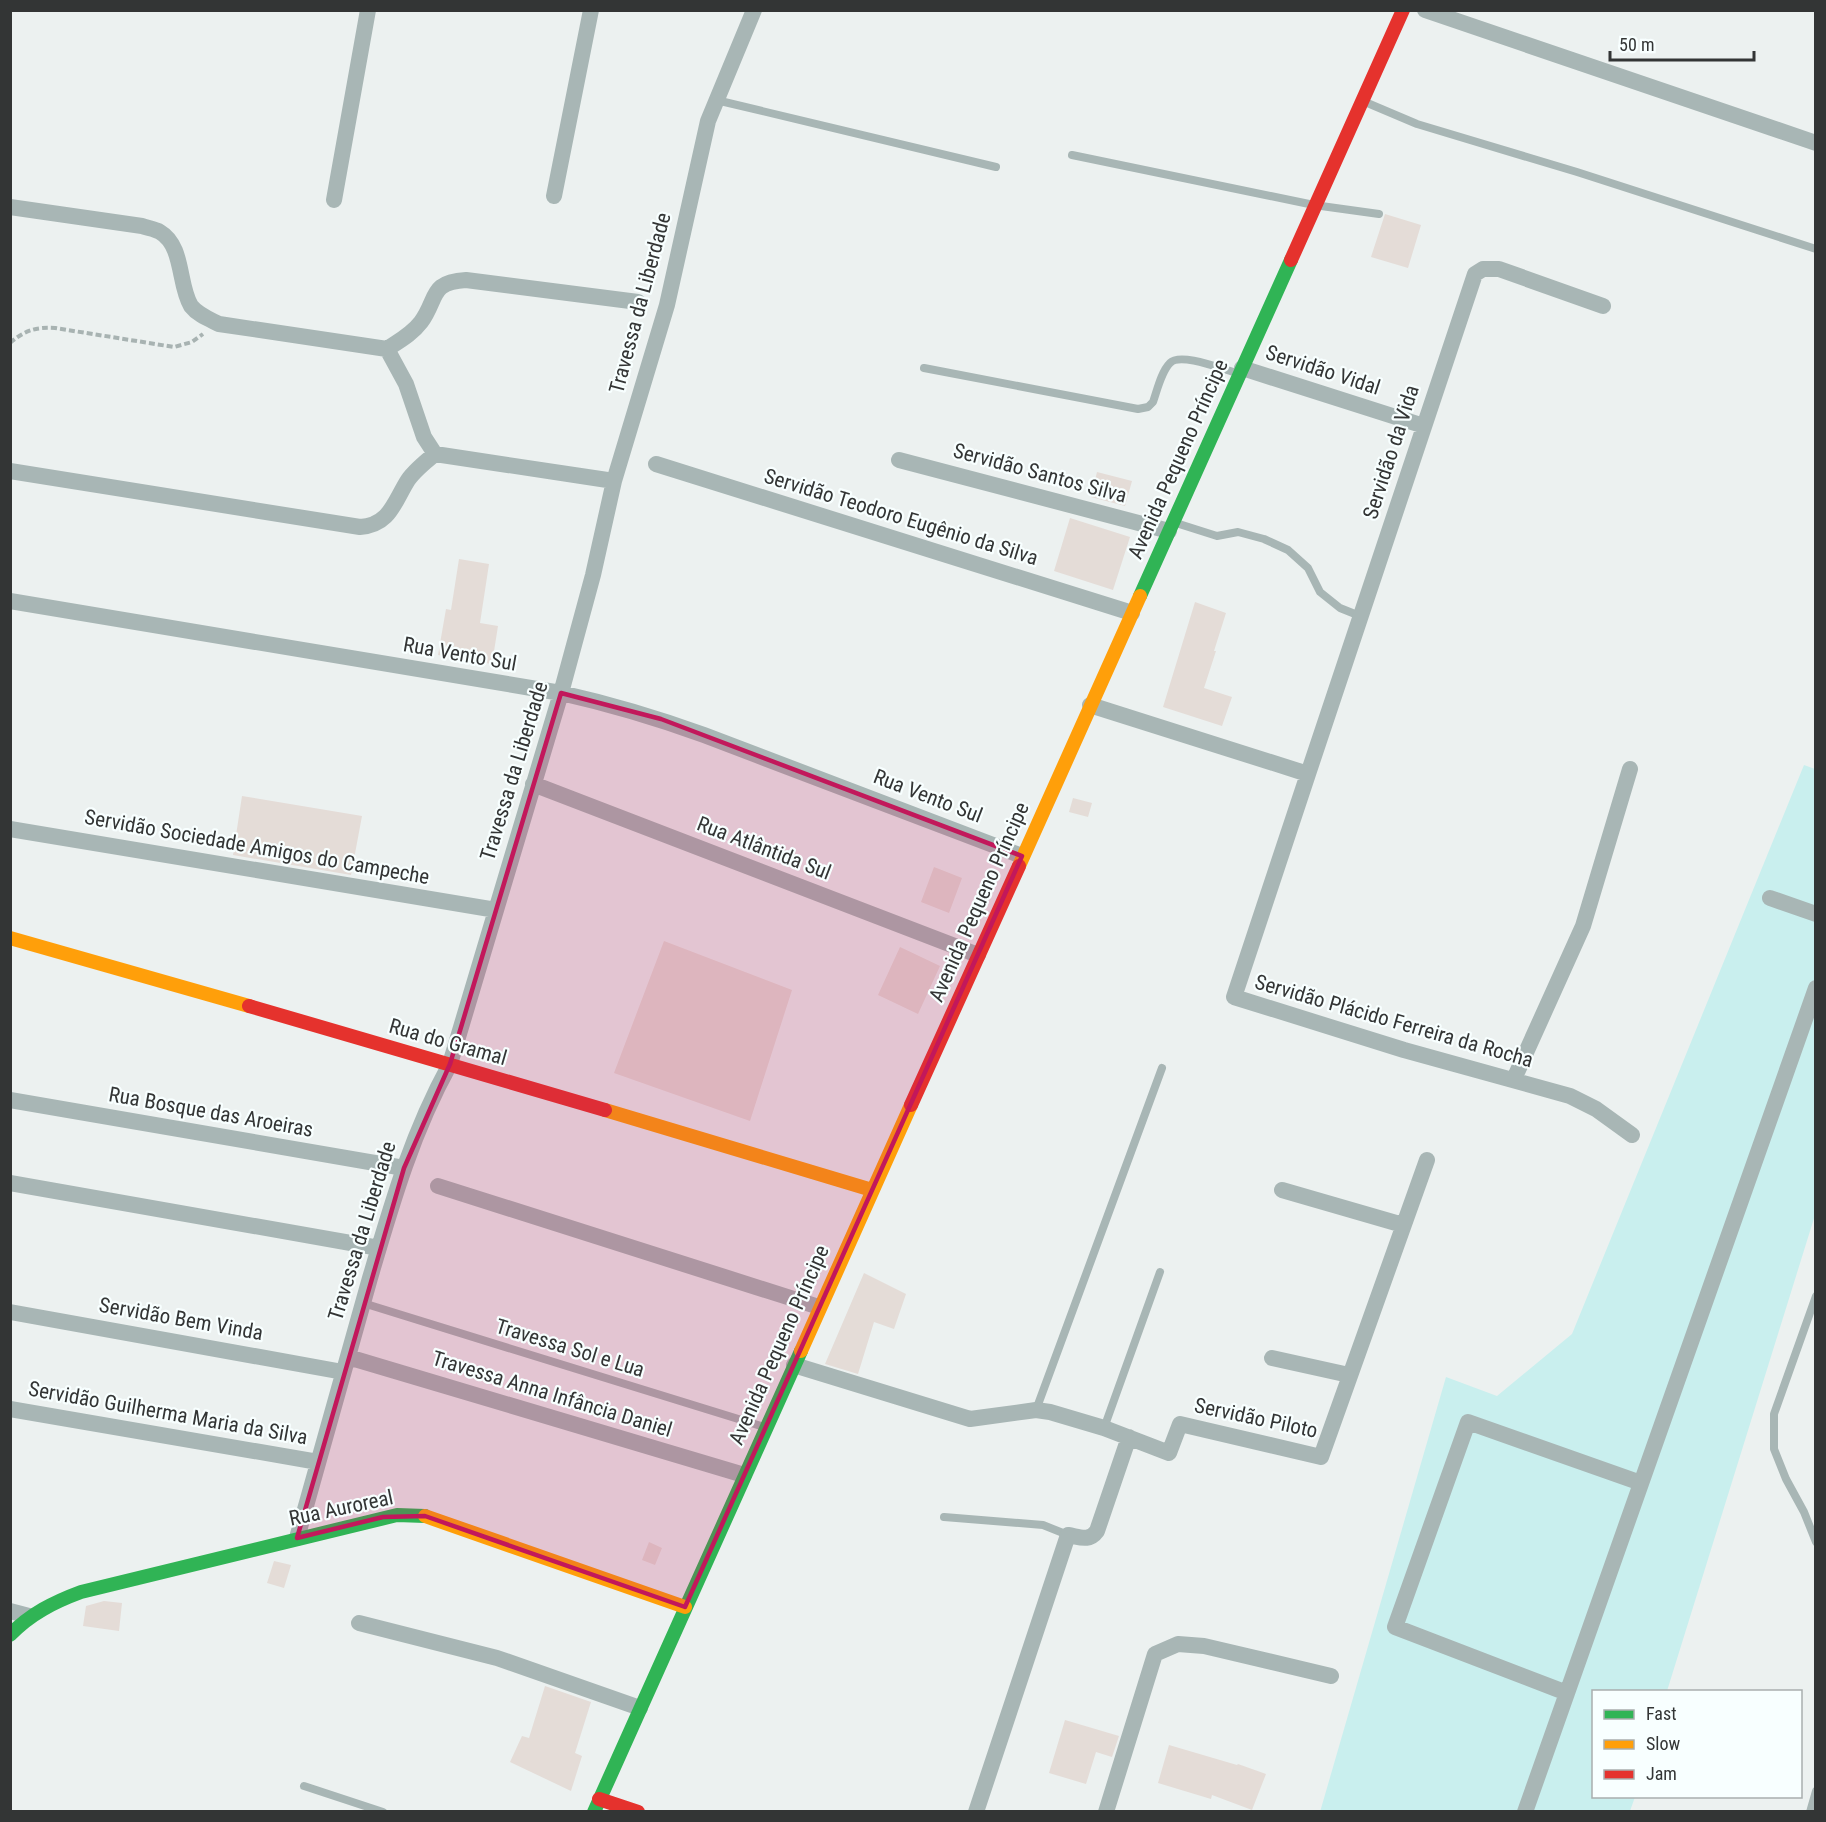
<svg xmlns="http://www.w3.org/2000/svg" width="1826" height="1822" viewBox="0 0 1826 1822" font-family="'Roboto Condensed',sans-serif">
  <style>
    .green { fill: #c9efee }
    .building { fill: #e4dcd7 }
    .lines { fill: none; stroke-linecap: round; stroke-linejoin: round }
    .path { stroke: #a8b3b2; stroke-width: 4; stroke-dasharray: 6 3; stroke-linecap: butt }
    .lane { stroke: #a8b6b5; stroke-width: 8 }
    .street { stroke: #a8b6b5; stroke-width: 16 }
    .fast { stroke: #30b455; stroke-width: 14 }
    .slow { stroke: #ff9f0a; stroke-width: 14 }
    .jam { stroke: #e5322d; stroke-width: 14 }
    .marked { fill: #c2185b; fill-opacity: 0.2; stroke: #c2185b; stroke-width: 4.5; stroke-linejoin: round }
    .labels { text-anchor: middle; stroke-width: 4.5; stroke-linejoin: round; paint-order: stroke }
    .street-label { font-size: 21px; fill: #333535; stroke: #f8ffff }
  </style>
  <rect width="100%" height="100%" fill="#ecf1f0"/>
  <path class="green" d="M1804,765L1815,769V1215L1667,1691L1594,1692V1796L1635,1797L1630,1811L1320,1812L1446,1377L1497,1396L1572,1334Z"/>
  <path class="building" d="M1385,214L1421,225L1408,268L1371,257Z
    M1097,472L1132,481L1125,506L1091,497Z
    M1070,518L1130,537L1113,590L1054,571Z
    M459,559L489,564L480,623L498,626L492,664L438,655L446,609L451,610Z
    M1195,602L1226,613L1214,651H1216L1204,688L1232,697L1222,726L1163,707Z
    M242,796L362,816L351,875L233,855Z
    M1073,798L1092,803L1088,817L1069,812Z
    M934,867L962,878L949,913L921,902Z
    M664,941L792,990L750,1121L614,1073Z
    M900,947L940,966L918,1014L878,995Z
    M864,1273L906,1294L894,1329L874,1322L858,1374L825,1364Z
    M649,1542L662,1548L655,1565L642,1560Z
    M274,1561L291,1565L284,1588L267,1583Z
    M104,1601L122,1603L119,1631L83,1626L86,1606Z
    M545,1686L591,1702L575,1753L582,1756L571,1791L510,1762L522,1736L529,1738Z
    M1065,1720L1119,1736L1112,1757L1096,1752L1086,1784L1049,1773Z
    M1169,1745L1237,1765L1238,1764L1266,1774L1252,1810L1212,1795L1211,1799L1158,1783Z"/>
  <g class="lines">
    <path class="path" d="M10,343C25,330 36,327 55,328L174,347L192,342L203,334"/>
    <path class="lane" d="M716,100L996,167
      M1365,102L1417,124L1577,172L1816,249
      M1072,155L1314,205L1379,214
      M924,368L1138,409L1148,407L1153,402C1157,391 1161,372 1170,363C1180,352 1222,369 1237,373
      M1176,523L1217,536L1238,532L1264,539L1288,550L1308,568L1320,592L1340,608L1360,616
      M1816,1296L1774,1414V1449L1786,1479L1804,1512L1816,1542
      M363,1303L764,1427
      M1036,1410L1162,1068
      M1104,1428L1160,1272
      M944,1517L1043,1525L1068,1535
      M304,1786L383,1812
      M1810,1812L1816,1791"/>
    <path class="street" d="M1425,10L1816,143
      M554,196L591,10
      M334,200L368,10
      M10,207L142,226C147,228 155,229 160,232C184,246 178,285 191,306C198,315 209,319 219,324L387,349L406,384L424,437L435,454L614,481
      M387,349C399,341 412,334 421,322C438,299 429,282 466,280L638,302
      M1242,368L1424,426
      M899,460L1169,531
      M656,464L1132,613
      M10,471L360,527C390,525 394,502 408,480C415,470 425,462 435,454
      M10,601L561,693C610,704 657,718 704,735L1022,856
      M1090,705L1308,774L1234,997L1404,1050L1570,1096L1596,1109L1632,1135
      M1308,774L1475,274L1483,269H1499L1603,306
      M533,784L978,955
      M10,829L496,910
      M1770,898L1816,914
      M1514,1079L1583,926L1630,769
      M10,1100L404,1168
      M10,1183L379,1248
      M438,1186L819,1307
      M1282,1190L1403,1225
      M10,1312L343,1372
      M348,1357L744,1475
      M1272,1358L1349,1375
      M794,1365L970,1419L1036,1410L1050,1412L1104,1428L1169,1453L1180,1424L1321,1457L1427,1160
      M10,1409L318,1462
      M297,1538C321,1452 345,1365 370,1278C392,1203 412,1133 450,1064L561,693L593,575L614,481L667,305L708,121L754,10
      M10,1611L29,1616
      M359,1623L497,1658L640,1708
      M1567,1693L1395,1627L1468,1422L1641,1483
      M976,1812L1068,1535C1080,1537 1089,1542 1097,1531L1129,1437
      M1106,1812L1155,1654L1178,1644L1204,1646L1331,1676
      M1525,1812L1816,988"/>
    <path class="fast" d="M1140,596L1291,260
      M10,1635C30,1614 54,1602 81,1592L397,1515L425,1516
      M594,1812L801,1351"/>
    <path class="slow" d="M1019,866L1140,596
      M10,938L249,1006
      M605,1110L872,1190
      M801,1351L911,1105
      M425,1516L685,1607"/>
    <path class="jam" d="M1291,260L1403,10
      M249,1006L605,1110
      M911,1105L1019,866
      M599,1799L638,1812"/>
  </g>
  <path class="marked" d="M561,693L661,719L1022,856L685,1607L425,1516L383,1517L297,1538L404,1168L450,1064Z"/>
  <g class="labels">
    <g class="street-label">
      <text transform="translate(640 303) rotate(-75)" y="7">Travessa da Liberdade</text>
      <text transform="translate(1323 370) rotate(18)" y="7">Servidão Vidal</text>
      <text transform="translate(1391 452) rotate(-72)" y="7">Servidão da Vida</text>
      <text transform="translate(1178 459) rotate(-66)" y="7">Avenida Pequeno Príncipe</text>
      <text transform="translate(1040 473) rotate(15)" y="7">Servidão Santos Silva</text>
      <text transform="translate(901 517) rotate(17)" y="7">Servidão Teodoro Eugênio da Silva</text>
      <text transform="translate(460 654) rotate(10)" y="7">Rua Vento Sul</text>
      <text transform="translate(514 771) rotate(-73)" y="7">Travessa da Liberdade</text>
      <text transform="translate(928 796) rotate(21)" y="7">Rua Vento Sul</text>
      <text transform="translate(257 847) rotate(10)" y="7">Servidão Sociedade Amigos do Campeche</text>
      <text transform="translate(764 848) rotate(21)" y="7">Rua Atlântida Sul</text>
      <text transform="translate(979 902) rotate(-66)" y="7">Avenida Pequeno Príncipe</text>
      <text transform="translate(1394 1021) rotate(16)" y="7">Servidão Plácido Ferreira da Rocha</text>
      <text transform="translate(448 1042) rotate(16)" y="7">Rua do Gramal</text>
      <text transform="translate(211 1112) rotate(10)" y="7">Rua Bosque das Aroeiras</text>
      <text transform="translate(362 1231) rotate(-73)" y="7">Travessa da Liberdade</text>
      <text transform="translate(181 1319) rotate(10)" y="7">Servidão Bem Vinda</text>
      <text transform="translate(779 1345) rotate(-66)" y="7">Avenida Pequeno Príncipe</text>
      <text transform="translate(570 1348) rotate(17)" y="7">Travessa Sol e Lua</text>
      <text transform="translate(552 1394) rotate(17)" y="7">Travessa Anna Infância Daniel</text>
      <text transform="translate(168 1413) rotate(10)" y="7">Servidão Guilherma Maria da Silva</text>
      <text transform="translate(1256 1418) rotate(12)" y="7">Servidão Piloto</text>
      <text transform="translate(341 1508) rotate(-12)" y="7">Rua Auroreal</text>
    </g>
  </g>
  <rect width="1826" height="1822" fill="none" stroke="#333535" stroke-width="24"/>
  <rect x="1592" y="1690" width="210" height="108" fill="#f8ffff" stroke="#a9aeae" stroke-width="1.5"/>
  <rect x="1604" y="1710" width="30" height="9" fill="#30b455" stroke="#a9aeae" stroke-width="1.5"/>
  <text x="1646" y="1720" font-size="18" fill="#333535">Fast</text>
  <rect x="1604" y="1740" width="30" height="9" fill="#ff9f0a" stroke="#a9aeae" stroke-width="1.5"/>
  <text x="1646" y="1750" font-size="18" fill="#333535">Slow</text>
  <rect x="1604" y="1770" width="30" height="9" fill="#e5322d" stroke="#a9aeae" stroke-width="1.5"/>
  <text x="1646" y="1780" font-size="18" fill="#333535">Jam</text>
  <path d="M1610 51v9h144v-9" fill="none" stroke="#333535" stroke-width="3"/>
  <text x="1619" y="51" font-size="18" fill="#333535" stroke="#f8ffff" stroke-width="4.5" paint-order="stroke">50 m</text>
</svg>
